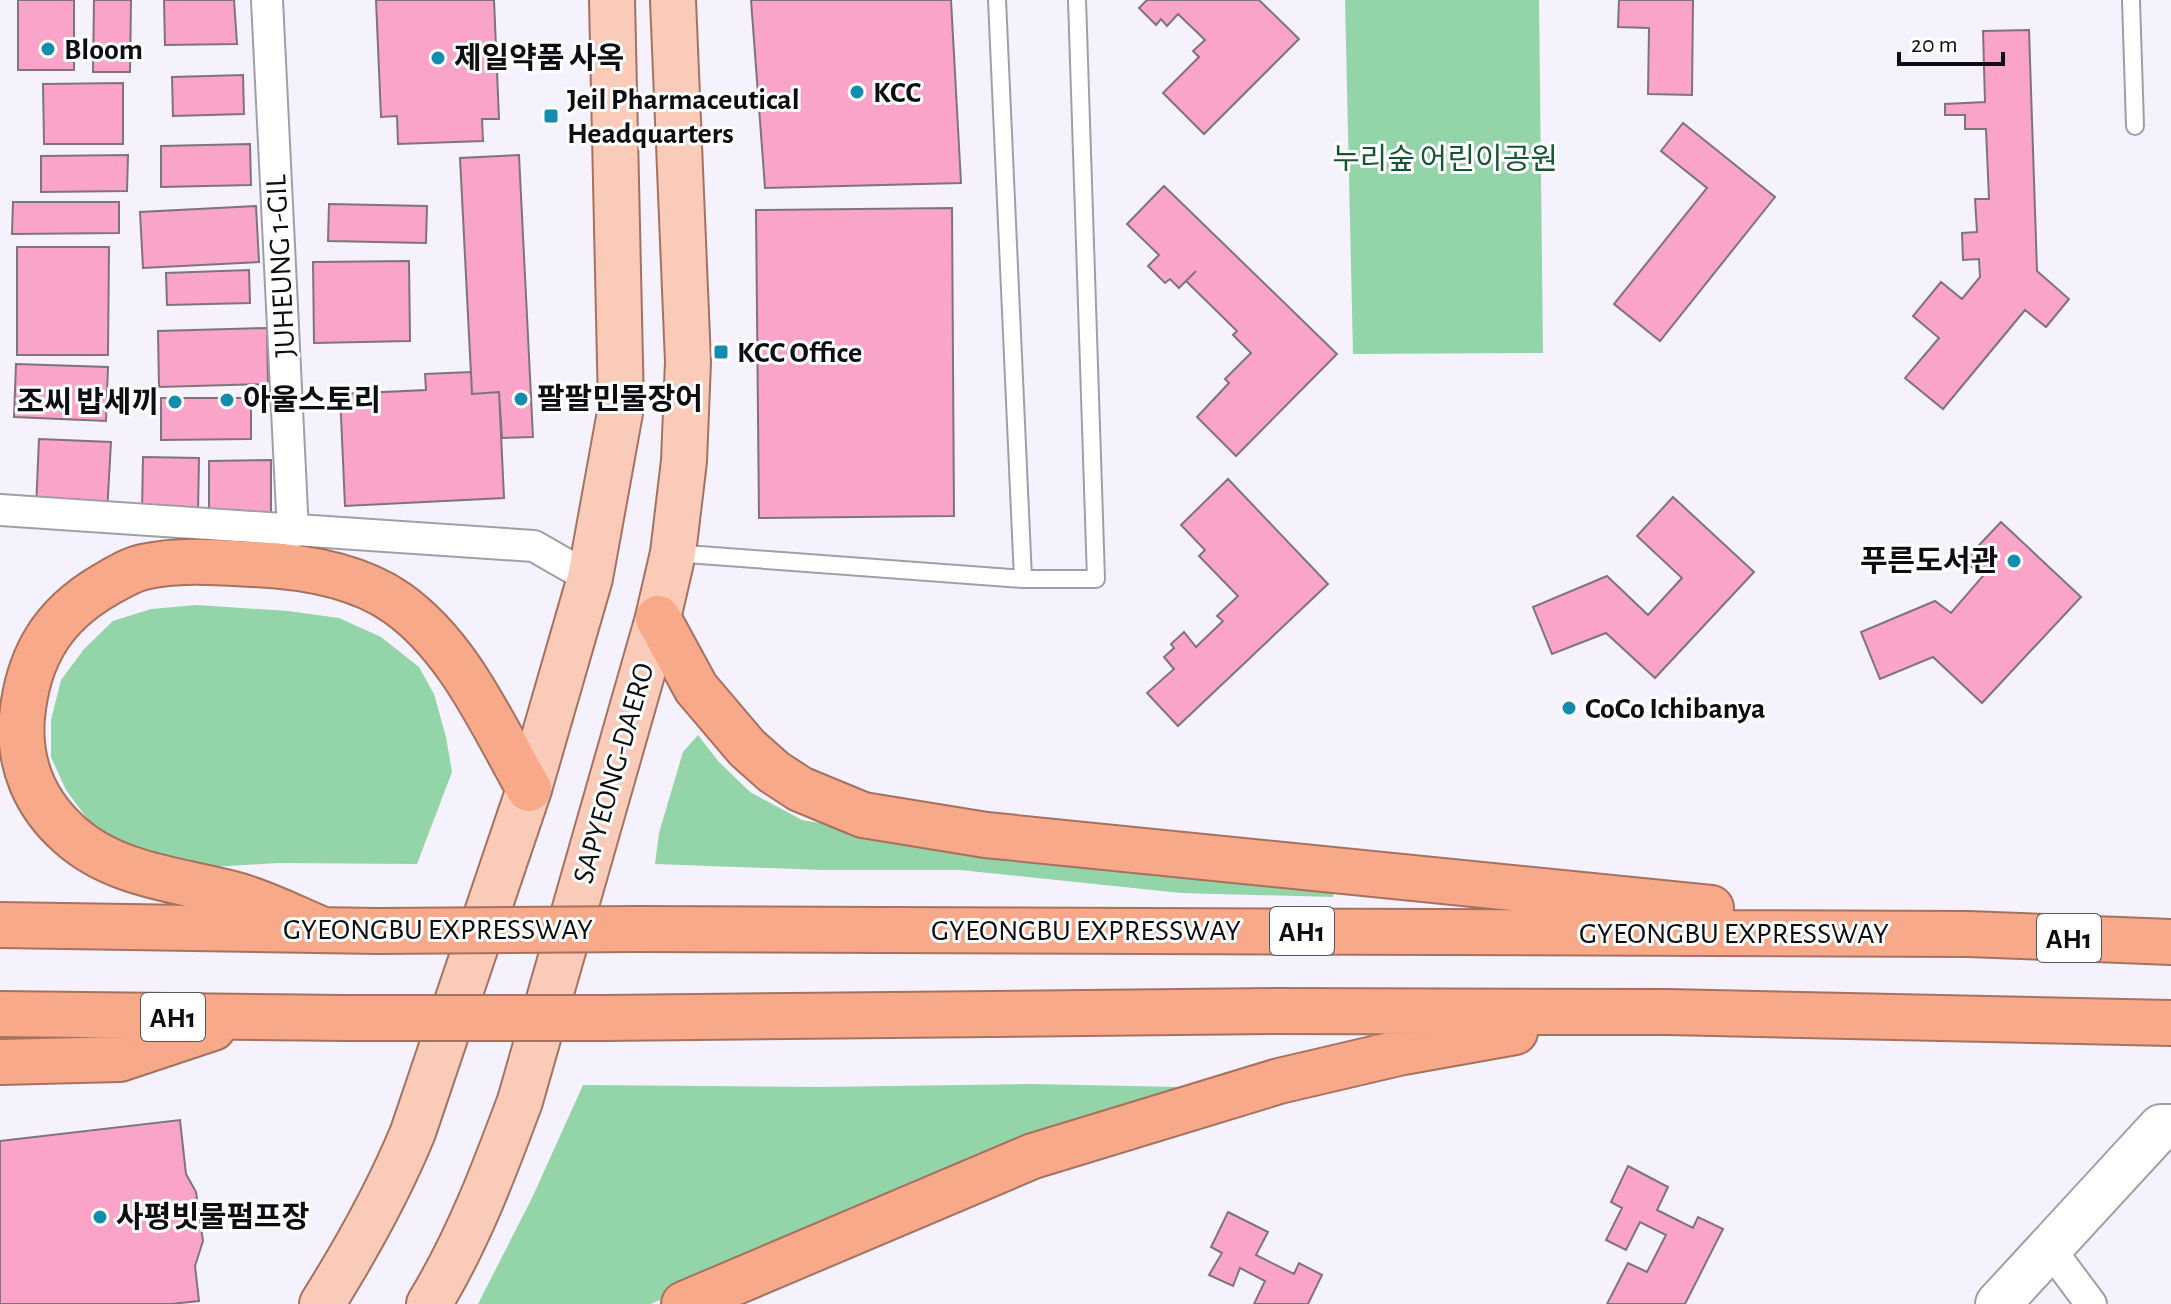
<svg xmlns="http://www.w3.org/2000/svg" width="2171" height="1304" viewBox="0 0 2171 1304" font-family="'Alegreya Sans','Noto Sans KR',sans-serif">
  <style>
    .green { fill: #93d4a9 }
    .building { fill: #f9a4c8; stroke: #7f7478; stroke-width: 2 }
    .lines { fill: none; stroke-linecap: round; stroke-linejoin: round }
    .lane-casing { stroke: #a19ea9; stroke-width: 20 }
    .street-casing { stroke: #a19ea9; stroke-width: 34 }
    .secondary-casing { stroke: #a19ea9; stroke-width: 48 }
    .primary-casing { stroke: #a57260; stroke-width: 48 }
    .highway-casing { stroke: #a57260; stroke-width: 48 }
    .lane { stroke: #fff; stroke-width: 16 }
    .street { stroke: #fff; stroke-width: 30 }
    .secondary { stroke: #fff; stroke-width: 44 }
    .primary { stroke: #facbb9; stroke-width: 44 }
    .highway { stroke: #f7a98a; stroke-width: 44 }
    .highway-bridge-casing { stroke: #a57260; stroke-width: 48; stroke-linecap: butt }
    .highway-bridge { stroke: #f7a98a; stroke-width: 44 }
    .poi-dot { fill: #128dae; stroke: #fff; stroke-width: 3 }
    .labels { text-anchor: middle; stroke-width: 6; stroke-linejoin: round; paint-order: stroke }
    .shield { fill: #fff; stroke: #565658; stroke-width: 2 }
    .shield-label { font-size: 28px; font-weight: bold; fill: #0e0d11 }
    .poi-label { font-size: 30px; font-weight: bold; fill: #0e0d11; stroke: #fff; text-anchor: start }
    .park-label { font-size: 30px; fill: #185534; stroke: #fff }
    .street-label { font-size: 30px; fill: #0e0d11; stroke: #fff }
  </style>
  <rect width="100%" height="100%" fill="#f5f2fd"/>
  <path class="green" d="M1345,0H1539L1543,353L1353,354Z
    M197,605L288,611L339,618L381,637L419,667L434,694L446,737L452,772L417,864L278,863L212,867L127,849L92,825L66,790L51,757V720L61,680L84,649L113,621L151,609Z
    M698,735L718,761L750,792L802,820L914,839L1334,883L1333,897L1181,893L960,870H823L655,864L659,833L683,752Z
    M1031,1084L1231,1088L704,1280L651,1304H478L532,1198L583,1085L819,1087Z"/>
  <path class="building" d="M18,0H74V70H18Z
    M94,0H131L130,72H93Z
    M164,0H234L237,44L165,45Z
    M376,0H494L499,119H482L483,141L398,144L397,116L381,117Z
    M751,0H951L961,183L765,188Z
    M1147,0H1259L1299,39L1204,134L1163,93L1199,57L1193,51L1205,40L1178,14L1167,26L1161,19L1156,25L1139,8Z
    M1619,0H1693L1692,95L1648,94L1649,28L1618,27Z
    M2029,30L2037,271L2069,299L2046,327L2025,310L1943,409L1905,378L1939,338L1913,316L1941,282L1962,299L1980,277L1979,259L1963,260L1962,233L1977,232L1975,199H1989L1986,129H1965V115H1945V104L1985,102L1983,31Z
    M243,75L244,114L173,116L172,77Z
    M123,83V144H44L43,84Z
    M1683,123L1775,197L1660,341L1614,304L1707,188L1661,151Z
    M250,144L251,185L161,187V146Z
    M128,155L127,191L41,192V156Z
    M519,155L533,437L502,438L499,392L472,394L460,158Z
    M1164,186L1337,354L1236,456L1197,417L1229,383L1225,379L1251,353L1233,335L1237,331L1186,281L1196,271L1179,288L1170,279L1165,283L1148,266L1159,255L1127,224Z
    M13,202H119V233L12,234Z
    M329,204L427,206L426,243L328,241Z
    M256,206L259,262L143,268L140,212Z
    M952,208L954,516L759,518L756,210Z
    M17,247H109L108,355H17Z
    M409,261L410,341L314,343L313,262Z
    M249,270L250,303L167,305L166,273Z
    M267,328L268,384L159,387L158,331Z
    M16,364L108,367L106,421L14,417Z
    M471,372L472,394L499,392L504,498L345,506L340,394L426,390L425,374Z
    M161,398H251V439L161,440Z
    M39,439L111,442L107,513L36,509Z
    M143,457L199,458L198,513L142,512Z
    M271,460V515L209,516V461Z
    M1228,479L1328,584L1178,726L1147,693L1174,669L1164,657L1174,648L1171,644L1184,632L1196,647L1223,621L1217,616L1238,596L1199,556L1205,550L1181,525Z
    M1673,497L1754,572L1655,678L1606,633L1552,654L1533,607L1607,576L1648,615L1682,578L1637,536Z
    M2001,522L2081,597L1982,703L1933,657L1880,679L1861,632L1935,601L1951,613L1983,576L1964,561Z
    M180,1120L186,1174L196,1192L203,1241L195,1266L199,1301L171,1304H0V1141Z
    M1628,1166L1668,1187L1657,1210L1693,1228L1698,1217L1723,1229L1685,1304H1607L1628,1263L1647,1272L1666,1235L1640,1222L1626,1250L1606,1240L1622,1208L1611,1202Z
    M1228,1212L1268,1232L1256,1255L1294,1274L1299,1263L1322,1275L1308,1304H1254L1265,1281L1240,1268L1233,1286L1209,1275L1222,1253L1211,1247Z"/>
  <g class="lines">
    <defs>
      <path id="lane" d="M997,0L1023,579H1096L1077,0
        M2131,0L2135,126
        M673,553L1023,579"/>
      <path id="street" d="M267,0L293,532
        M0,510L534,546L590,578
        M2050,1249L2091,1304"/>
      <path id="secondary" d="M1998,1304L2161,1127H2171"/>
      <path id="primary" d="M322,1304C357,1248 388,1193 413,1132L529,789L590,578L621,407L612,0
        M429,1304C468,1240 494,1171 520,1101L658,618L673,553L684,461L688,362L673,0"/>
      <path id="highway" d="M658,618L696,688L747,748L774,772L800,789L863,815L986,835L1711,908
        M0,925L378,931
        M636,929L1968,934L2171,942
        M323,930C294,918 264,902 233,894C179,880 114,875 70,835C35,804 18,764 22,717C28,656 53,615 105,585C117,578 130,570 143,567C179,559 216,562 252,564C300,566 357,575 397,603C459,647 492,724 529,789
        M0,1014L346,1018
        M605,1018L1276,1011L1668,1012L2171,1023
        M0,1062L120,1059L213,1028
        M684,1304L1033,1156L1279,1081L1403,1052L1515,1032"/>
    </defs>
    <use href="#lane" class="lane-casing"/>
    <use href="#street" class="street-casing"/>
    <use href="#secondary" class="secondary-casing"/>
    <use href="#primary" class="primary-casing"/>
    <use href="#highway" class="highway-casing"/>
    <use href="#lane" class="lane"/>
    <use href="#street" class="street"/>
    <use href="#secondary" class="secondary"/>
    <use href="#primary" class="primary"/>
    <use href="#highway" class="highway"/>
    <defs>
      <path id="highway-bridge" d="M378,931L636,929
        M346,1018H605"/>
    </defs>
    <use href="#highway-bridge" class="highway-bridge-casing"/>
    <use href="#highway-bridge" class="highway-bridge"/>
  </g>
  <g class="poi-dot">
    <circle cx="48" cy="49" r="8"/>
    <circle cx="438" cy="58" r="8"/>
    <circle cx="857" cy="92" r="8"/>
    <rect x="543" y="108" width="16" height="16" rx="4"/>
    <rect x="713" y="344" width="16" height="16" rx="4"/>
    <circle cx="521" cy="399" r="8"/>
    <circle cx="227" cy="400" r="8"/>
    <circle cx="175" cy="402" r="8"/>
    <circle cx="2014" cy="561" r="8"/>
    <circle cx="1569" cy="708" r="8"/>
    <circle cx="100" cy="1217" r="8"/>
  </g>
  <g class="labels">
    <g class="shield">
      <rect x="1270" y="907" width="64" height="48" rx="6"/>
      <rect x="2037" y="914" width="64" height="48" rx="6"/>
      <rect x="141" y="993" width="64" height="48" rx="6"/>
    </g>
    <g class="shield-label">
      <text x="1302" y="941">AH1</text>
      <text x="2069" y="948">AH1</text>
      <text x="173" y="1027">AH1</text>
    </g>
    <g class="poi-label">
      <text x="64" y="59">Bloom</text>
      <text x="454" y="68">제일약품 사옥</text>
      <text x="873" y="102">KCC</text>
      <text x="567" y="109">Jeil Pharmaceutical<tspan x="567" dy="34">Headquarters</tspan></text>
      <text x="737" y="362">KCC Office</text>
      <text x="537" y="409">팔팔민물장어</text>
      <text x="243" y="410">아울스토리</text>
      <text x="159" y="412" text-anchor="end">조씨 밥세끼</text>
      <text x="1998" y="571" text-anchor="end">푸른도서관</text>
      <text x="1585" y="718">CoCo Ichibanya</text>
      <text x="116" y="1227">사평빗물펌프장</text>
    </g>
    <g class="park-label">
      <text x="1445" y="169">누리숲 어린이공원</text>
    </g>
    <g class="street-label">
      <text transform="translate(280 266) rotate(-93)" y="10">JUHEUNG 1-GIL</text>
      <text transform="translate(613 773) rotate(-74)" y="10">SAPYEONG-DAERO</text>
      <text x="438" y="939">GYEONGBU EXPRESSWAY</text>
      <text x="1086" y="940">GYEONGBU EXPRESSWAY</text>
      <text x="1734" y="943">GYEONGBU EXPRESSWAY</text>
    </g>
  </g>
  <path d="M1899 52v12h104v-12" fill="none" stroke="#0e0d11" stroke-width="4"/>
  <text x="1911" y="52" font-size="24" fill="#0e0d11" stroke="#ffffff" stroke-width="6" paint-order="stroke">20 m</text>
</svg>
